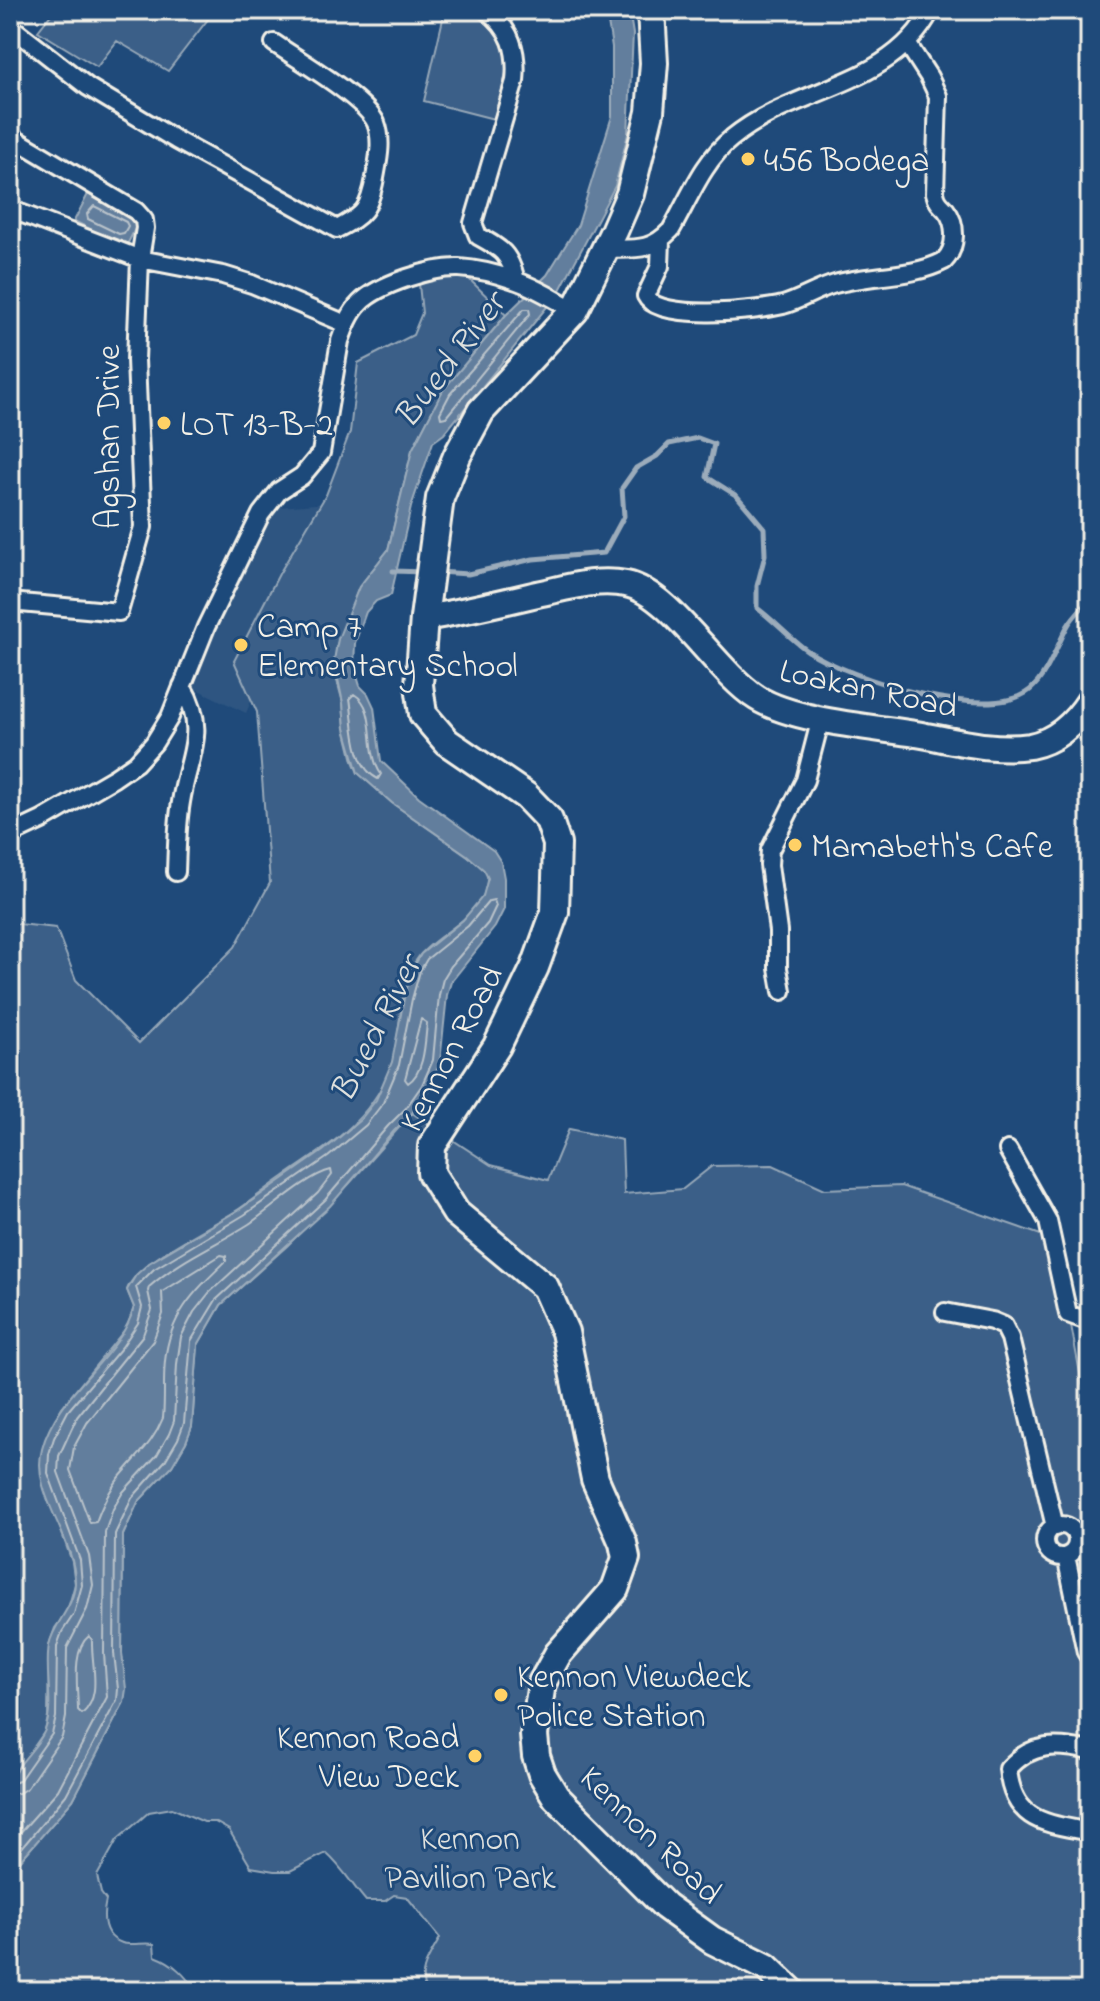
<svg xmlns="http://www.w3.org/2000/svg" width="1100" height="2001" viewBox="0 0 1100 2001" font-family="'Indie Flower',sans-serif">
  <style>
    .built { fill: #2d5581 }
    .green { fill: #3a5f88; stroke: #97a8b8; stroke-width: 2 }
    .water { fill: #627e9d; stroke: #9cacbb; stroke-width: 2 }
    .lines { fill: none; stroke-linecap: round; stroke-linejoin: round }
    .shore { stroke: #bac3ca; stroke-width: 2 }
    .stream { stroke: #9cacbb; stroke-width: 5 }
    .minor-casing { stroke: #f4f1e8; stroke-width: 22 }
    .primary-casing { stroke: #f4f1e8; stroke-width: 30 }
    .trunk-casing { stroke: #f4f1e8; stroke-width: 32 }
    .minor { stroke: #1f4a7a; stroke-width: 16 }
    .primary { stroke: #1f4a7a; stroke-width: 24 }
    .trunk { stroke: #1f4a7a; stroke-width: 26 }
    .poi-dot { fill: #ffd166; stroke: #1f4a7a; stroke-width: 3 }
    .labels { text-anchor: middle; stroke-width: 6; stroke-linejoin: round; paint-order: stroke }
    .poi-label { font-size: 34px; fill: #f4f1e8; stroke: #1f4a7a; text-anchor: start }
    .street-label { font-size: 34px; fill: #f4f1e8; stroke: #1f4a7a }
    .park-label { font-size: 34px; fill: #e1e2de; stroke: #1f4a7a }
    .water-label { font-size: 36px; font-style: italic; fill: #dee0dd; stroke: #1f4a7a }
  </style>
  <rect width="100%" height="100%" fill="#1f4a7a"/>
  <filter id="ink" filterUnits="userSpaceOnUse"><feTurbulence type="fractalNoise" baseFrequency=".0125" numOctaves="2"/><feDisplacementMap in="SourceGraphic" scale="16" xChannelSelector="R" yChannelSelector="G"/><feConvolveMatrix kernelMatrix="1 2 1 2 8 2 1 2 1" color-interpolation-filters="sRGB"/></filter>
  <g filter="url(#ink)">
    <path class="built" d="M338,502L246,713L190,686L222,604L269,508Z"/>
    <path class="green" d="M49,10H215L168,71L117,41L97,67L38,31L52,13Z
      M445,10L483,12L496,21L508,51L507,69L494,119L424,101Z
      M452,276L469,279L506,315L443,390L412,450L388,550L359,587L336,647L335,673L343,703L345,728L353,761L358,773L392,803L475,861L487,873C491,914 442,929 420,955C398,982 402,1027 393,1060C376,1117 330,1145 283,1177C268,1187 254,1199 239,1209C212,1227 136,1261 127,1290L134,1307L127,1327L62,1407L47,1435L52,1505L72,1562L75,1584L67,1612L55,1628L49,1645L48,1717L45,1731L10,1781V923L56,928L76,980L139,1043L235,947L270,883L257,712L234,661L279,574L326,495L350,432L358,363L413,335L422,313L419,284L433,277Z
      M412,1113L491,1165L548,1180L569,1129L622,1140L624,1194L683,1189L712,1166L773,1165L825,1189L901,1186L1055,1240L1082,1384L1090,1411V1991H426C416,1972 431,1955 440,1938L407,1897L394,1895L385,1901H366C352,1885 343,1868 326,1853L290,1871H274L251,1867L229,1830L215,1822H204L172,1808L149,1812L117,1840L97,1876L101,1893L106,1900C102,1917 102,1936 122,1943C131,1946 145,1942 154,1944L155,1956C174,1963 185,1975 196,1991H10V1883L18,1863L73,1800L124,1702L122,1653L123,1535L138,1502L172,1466L186,1442L192,1426L198,1345L221,1305L287,1246L349,1184Z"/>
    <path class="water" d="M606,10H629L633,34L628,134L615,186L559,292L444,434L433,442L411,507L391,595L376,601L366,612L355,643L354,666L360,686L368,694L374,707L381,761L419,797L494,851L501,862L504,878V909L495,927L451,982L447,995L440,1062L429,1089L412,1113L394,1131L330,1206L221,1305L198,1345L192,1426L186,1442L172,1466L138,1502L123,1535L122,1653L126,1689L124,1702L73,1800L18,1863L10,1884C10,1864 6,1793 11,1780C18,1761 38,1748 45,1730C55,1704 44,1672 49,1645C54,1622 74,1608 75,1583C76,1538 30,1494 42,1449C57,1391 121,1358 134,1307L127,1290L136,1275L149,1263L240,1209L323,1151L360,1120L376,1100L392,1062L404,998L413,968L421,954L463,920L483,896L488,878L484,870L467,855L392,803L358,773L345,728L343,703L334,660L338,639L359,587L388,550L412,450L443,390L506,315L547,275L578,225L612,116V47Z
      M88,194L140,219L126,247L74,221Z"/>
    <g class="lines">
      <path class="shore" d="M94,206L126,222L128,226L124,233L119,234L88,219L87,214Z
        M524,309H529L530,314L446,417L441,418L440,413L450,394Z
        M354,694C379,709 364,750 381,774L378,779C352,766 354,722 350,698Z
        M421,1019L427,1023C425,1041 425,1072 408,1083L405,1079Z
        M221,1255L226,1256V1261C194,1292 170,1314 165,1361C163,1380 165,1399 163,1418C154,1441 140,1453 125,1471C111,1486 103,1503 96,1522L90,1523L70,1470L74,1447L87,1423L153,1341L163,1314L162,1292Z
        M89,1636L92,1640C91,1665 103,1696 82,1714L78,1710C78,1689 71,1650 89,1636Z
        M10,1784L19,1781L52,1734L56,1717L57,1646L62,1632L74,1614L82,1585L80,1560L48,1473L49,1454L54,1438L68,1411L122,1347L138,1323L142,1307L136,1287L154,1269L244,1215L328,1157L366,1125L383,1103L399,1065L412,999L420,971L427,959L468,926L489,901L494,900L496,906L488,923L451,966L443,979L439,995L433,1060L422,1085L406,1108L388,1126L325,1200L216,1300L191,1341L184,1423L178,1439L165,1461L132,1498L115,1534L114,1653L118,1689L117,1700L66,1795L10,1862
        M10,1794L19,1793L27,1788L62,1737L66,1717L67,1648L87,1609L93,1585L89,1556L58,1472L59,1456L77,1417L143,1335L152,1310L148,1291L149,1287C178,1261 216,1245 249,1224C270,1210 308,1175 331,1170L332,1175L318,1193L209,1293L194,1312L181,1337L177,1364L174,1421L169,1434L157,1455L123,1492L113,1509L105,1532L104,1653L107,1697L58,1790L10,1844"/>
      <path class="stream" d="M393,571L424,572
        M438,572L468,574L533,559L604,553L624,516L622,488L636,468L657,456L669,444L698,438L714,444L707,477L737,496L764,528L765,555L757,586V608C775,621 790,639 808,651C849,678 988,724 1030,690C1047,676 1057,646 1067,627C1073,616 1082,608 1090,599"/>
      <defs>
        <path id="minor" d="M486,10C511,28 518,51 515,81L473,223L478,236C502,249 509,253 516,280
          M10,26L88,87L176,140L337,229C364,215 369,210 375,178C378,161 383,141 376,123C365,98 298,60 274,43
          M10,136L136,211L144,220L145,228L140,259L136,360L143,527L119,612L10,602
          M10,209L140,259L223,275L252,284L346,324
          M661,240L660,266L646,296C658,322 758,311 783,305C801,300 817,289 835,284C870,274 911,278 944,261C957,248 957,224 946,210C940,204 937,202 935,193L938,96L929,77L907,43
          M605,249C634,248 649,253 671,230C689,199 703,161 732,138C793,87 891,88 931,10
          M10,835L42,820L114,778L136,763L154,743L170,717L206,627L261,514L279,491L302,476L321,453L340,341C345,327 350,313 360,303C379,284 433,267 459,268C476,269 497,274 514,280C534,286 555,300 575,310
          M176,872C177,848 177,825 181,802C188,756 209,731 182,686
          M782,991L778,968V931L769,865L770,850L805,780L821,718
          M1008,1150L1048,1221L1068,1314L1090,1322
          M945,1312L992,1321L1004,1326L1010,1338L1055,1527
          M1045 1541a16 16 0 1 1 32 0a16 16 0 1 1-32 0Z
          M1066,1556L1086,1652L1090,1658
          M1090,1751C1058,1744 1031,1742 1008,1769C1013,1823 1047,1823 1090,1832"/>
        <path id="primary" d="M424,618C462,612 499,603 537,594C566,588 596,578 626,584C671,593 715,671 757,698C794,721 872,727 916,734C952,740 993,752 1030,746C1056,741 1076,722 1090,700"/>
        <path id="trunk" d="M651,10L654,63L650,112L630,194L614,231L575,310L481,411L457,456L440,498L424,618L419,685L423,714L447,742L526,796L549,820L557,844L555,912L535,967L497,1046L432,1146L431,1173L456,1213L545,1287L565,1332L595,1479L623,1543L626,1558L615,1589L558,1654L542,1683L534,1735L536,1756L542,1774L556,1797L665,1906L712,1940L766,1967L791,1991"/>
      </defs>
      <use href="#minor" class="minor-casing"/>
      <use href="#primary" class="primary-casing"/>
      <use href="#trunk" class="trunk-casing"/>
      <use href="#minor" class="minor"/>
      <use href="#primary" class="primary"/>
      <use href="#trunk" class="trunk"/>
    </g>
  </g>
  <g class="poi-dot">
    <circle cx="748" cy="159" r="8"/>
    <circle cx="164" cy="423" r="8"/>
    <circle cx="241" cy="645" r="8"/>
    <circle cx="795" cy="845" r="8"/>
    <circle cx="501" cy="1695" r="8"/>
    <circle cx="475" cy="1756" r="8"/>
  </g>
  <g class="labels">
    <g class="poi-label">
      <text x="764" y="171">456 Bodega</text>
      <text x="180" y="435">LOT 13-B-2</text>
      <text x="257" y="637">Camp 7<tspan x="257" dy="39">Elementary School</tspan></text>
      <text x="811" y="857">Mamabeth's Cafe</text>
      <text x="517" y="1687">Kennon Viewdeck<tspan x="517" dy="39">Police Station</tspan></text>
      <text x="459" y="1748" text-anchor="end">Kennon Road<tspan x="459" dy="39">View Deck</tspan></text>
    </g>
    <g class="street-label">
      <text transform="translate(107 437) rotate(-90)" y="12">Agshan Drive</text>
      <text transform="translate(869 687) rotate(12)" y="12">Loakan Road</text>
      <text transform="translate(450 1048) rotate(-62)" y="12">Kennon Road</text>
      <text transform="translate(652 1834) rotate(44)" y="12">Kennon Road</text>
    </g>
    <g class="park-label">
      <text x="470" y="1849">Kennon<tspan x="470" dy="39">Pavilion Park</tspan></text>
    </g>
    <g class="water-label">
      <text transform="translate(448 359) rotate(-53)" y="13">Bued River</text>
      <text transform="translate(374 1028) rotate(-63)" y="13">Bued River</text>
    </g>
  </g>
  <rect width="1100" height="2001" fill="none" stroke="#1f4a7a" stroke-width="40"/>
  <rect x="20" y="20" width="1060" height="1961" fill="none" stroke="#f4f1e8" stroke-width="3" filter="url(#ink)"/>
</svg>
